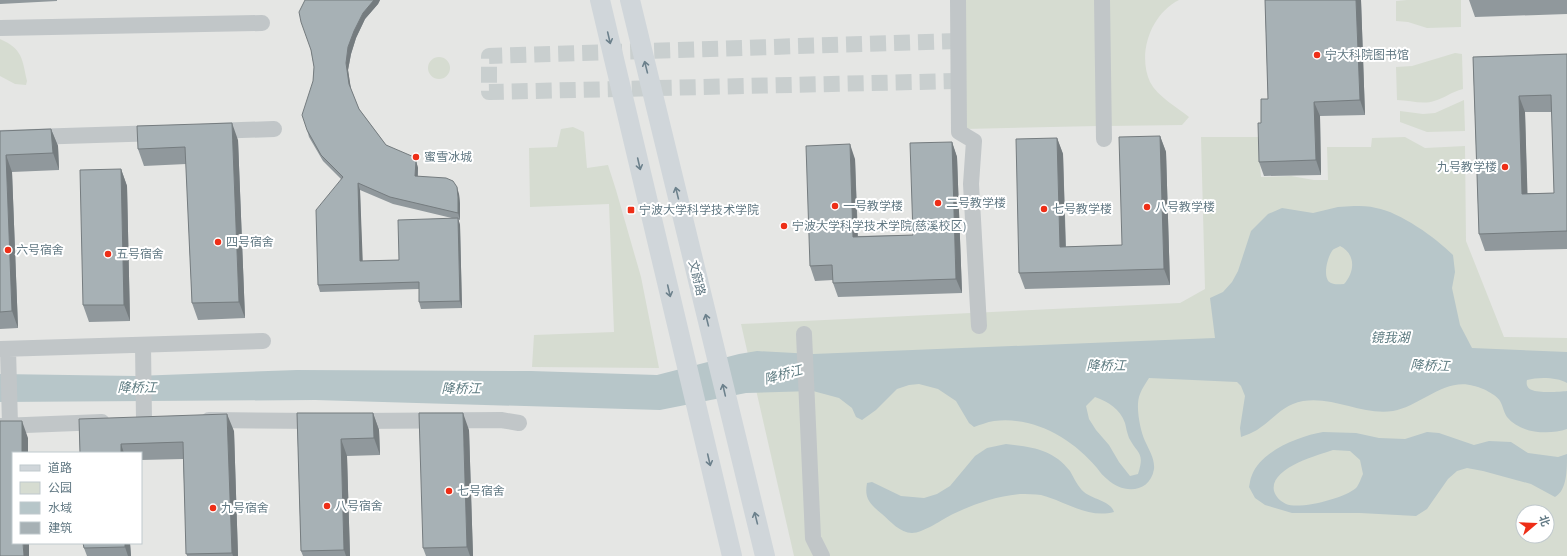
<svg xmlns="http://www.w3.org/2000/svg" width="1567" height="556" viewBox="0 0 1567 556" font-family="'PT Sans Narrow','Noto Sans SC',sans-serif">
  <style>
    .built { fill: #e5e6e4; fill-rule: evenodd }
    .green { fill: #d6dcd1; fill-rule: evenodd }
    .water { fill: #b7c6c9; fill-rule: evenodd }
    .lines { fill: none; stroke-linecap: round; stroke-linejoin: round }
    .minor-tunnel { stroke: #c9cfcf; stroke-width: 16; stroke-dasharray: 16 8; stroke-linecap: butt }
    .minor { stroke: #c1c6c8; stroke-width: 16 }
    .major { stroke: #d0d6da; stroke-width: 20 }
    .wall { fill: #90989c; fill-rule: evenodd }
    .shaded-wall { fill: #757c7f }
    .building { fill: #a7b1b5; stroke: #757c7f; fill-rule: evenodd }
    .oneway { stroke: #6c818c }
    .poi-dot { fill: #ee2e17; stroke: #fff; stroke-width: 1.5 }
    .labels { text-anchor: middle; stroke-width: 4; stroke-linejoin: round; paint-order: stroke }
    .poi-label { font-size: 12px; fill: #617883; stroke: #fff; text-anchor: start }
    .street-label { font-size: 12px; fill: #617883; stroke: #fff }
    .water-label { font-size: 13px; font-style: italic; fill: #5d7b81; stroke: #fff }
  </style>
  <rect width="100%" height="100%" fill="#f5f4f0"/>
  <path class="built" d="M0,0H1567V556H0ZM13,453H141V543H13ZM1523,512H1547V536H1523Z"/>
  <path class="green" d="M962,0H1096L1098,126L965,129Z
    M1105,0H1179C1151,14 1137,53 1150,82C1158,97 1177,107 1189,117L1182,125L1107,126Z
    M1407,0H1461V27L1427,28L1408,22L1396,21V1Z
    M0,39C23,49 22,59 27,81L26,85L15,84L0,76Z
    M1455,53L1462,54L1463,89C1451,92 1445,98 1434,101C1423,105 1409,100 1397,100L1396,67L1412,66Z
    M428 68a11 11 0 1 1 22 0a11 11 0 1 1-22 0Z
    M1464,100L1465,131L1427,132L1400,122V111L1423,114L1435,113Z
    M573,127L584,132L587,168L608,165L616,190L641,277L659,368L532,367L534,335L614,332L609,204L530,207L529,148L557,147L561,129Z
    M1201,137H1258L1261,177L1291,176L1314,180H1328L1327,147H1371L1372,138L1405,137L1425,148L1465,146L1466,241L1504,337L1567,338V556H794L741,324L1180,303L1205,289ZM1523,512H1547V536H1523Z"/>
  <path class="water" d="M1354,206C1361,206 1369,206 1376,208C1400,212 1436,238 1453,255L1455,272L1452,288L1460,325L1472,348L1567,352V383C1557,377 1538,377 1527,380C1526,384 1527,388 1532,390C1538,393 1560,392 1567,391V429C1549,435 1521,434 1507,417C1504,413 1503,406 1500,401C1497,395 1481,387 1474,386C1445,377 1421,406 1393,411C1364,416 1334,396 1303,401C1282,405 1274,419 1257,430C1252,433 1246,435 1241,437L1240,428L1245,396L1241,386L1237,382L1149,378C1146,383 1142,388 1140,394C1135,405 1140,430 1145,441C1149,450 1155,459 1154,469C1150,494 1122,494 1107,479C1103,476 1100,472 1097,468C1072,438 1034,416 994,421C987,422 980,425 974,427L969,423L956,401L938,389L919,384L909,385L897,389L876,410L862,420L856,417L852,408L839,398L813,391L746,393L660,410L315,400L0,402V374L136,376L297,370L531,371L657,375L739,354L757,351L813,354L1215,338L1210,298L1223,292L1232,282L1238,271L1251,231L1268,214L1282,208L1313,213L1338,207ZM1340,246C1356,254 1355,272 1344,284C1340,284 1335,285 1331,283C1322,279 1327,258 1332,251C1334,248 1337,248 1340,246ZM1095,397C1109,402 1120,409 1125,423C1126,427 1127,433 1129,438C1138,455 1145,452 1138,474L1130,476L1119,462L1109,445L1096,430L1089,419L1086,406Z
    M1323,432L1356,433L1379,438L1405,439L1427,432L1439,433L1474,445L1489,441L1511,442L1528,453L1558,457L1567,454C1567,471 1567,490 1555,497L1531,484L1483,471L1467,468L1457,471L1448,479L1427,509L1416,516L1360,513H1292L1265,505L1255,498L1249,487C1250,483 1250,479 1252,475C1261,451 1299,436 1323,432ZM1333,450L1350,451L1360,460L1363,474C1361,478 1359,485 1356,488C1345,498 1300,510 1286,504C1280,501 1276,497 1274,491C1269,468 1318,455 1333,450Z
    M1006,444C1032,447 1053,449 1070,471C1074,478 1078,487 1084,492C1092,499 1111,501 1114,512C1088,519 1065,501 1041,495C1035,494 1026,494 1020,494C996,496 974,504 953,514C943,519 923,533 912,533C900,533 890,521 882,514C870,504 864,499 867,483L872,482L901,496L924,498L937,494L950,486L975,456L987,448Z"/>
  <g class="lines">
    <path class="minor-tunnel" d="M958,41L489,56V92L958,81"/>
    <path class="minor" d="M958,0L959,132L974,141L971,184L979,326
      M1102,0L1104,139
      M0,28L262,23
      M213,131L274,129
      M0,138L160,133
      M804,334L813,538L822,556
      M143,345L144,420
      M0,349L263,341
      M8,349L10,425
      M209,420L319,421
      M355,421L501,420L519,423
      M0,426L102,422"/>
    <path class="major" d="M600,0L732,556
      M630,0L765,556"/>
  </g>
  <path class="wall" d="M0,0H57V1L0,4Z
    M305,0H380L378,4L365,19L356,38L351,54L348,70L351,89L359,109L386,145L416,161L418,168V176L459,194L460,204V220L458,219L460,225L462,308L421,309L419,302V289L320,292L318,285L341,179L323,161L309,137L307,130L313,81L314,67L311,51ZM360,190L393,204L456,219L399,260L362,261Z
    M1265,0H1361L1365,115L1320,116L1321,175L1264,176L1259,162L1261,123L1268,99Z
    M1469,0H1567V14L1475,17Z
    M1567,54V249L1485,251L1479,234L1473,57ZM1525,112H1552L1554,193H1527Z
    M51,129L58,146L59,170L12,172L18,328L0,329V131Z
    M1160,136L1166,152L1170,285L1025,289L1019,273L1057,138L1063,154L1066,247L1122,245Z
    M238,140L245,318L198,320L192,303L186,164L144,166L138,149Z
    M952,142L957,157L962,293L838,297L833,283V280L815,281L810,266L855,159L858,236L913,235Z
    M121,169L127,186L130,321L89,322L83,305Z
    M297,413H373L379,430L380,455L347,456L350,556H303L301,551Z
    M79,419L234,431L238,556H187L183,459L141,460V453H80Z
    M469,430L473,556H426L423,548Z
    M83,543H130L131,556H87L84,548Z"/>
  <path class="shaded-wall" d="M374,0H380L378,4L365,19L356,38L351,54L348,70L351,90L349,84L346,63L348,47L354,31L363,13Z
    M1356,0H1361L1365,115L1360,100Z
    M1519,96L1525,112L1528,210L1522,194Z
    M1314,102L1320,116L1321,175L1316,160Z
    M232,123L238,140L245,318L239,302Z
    M51,129L58,146L59,170L53,153Z
    M1160,136L1166,152L1170,285L1164,269Z
    M1057,138L1063,154L1066,263L1060,247Z
    M952,142L957,157L962,293L956,279Z
    M850,144L855,159L858,251L853,237Z
    M6,155L12,172L18,328L12,311Z
    M416,161L418,168L417,182L415,176Z
    M121,169L127,186L130,321L124,305Z
    M358,183L360,190L363,267L360,261Z
    M457,187L459,194L460,204V220L458,213Z
    M458,218L460,225L462,308L460,301Z
    M373,413L379,430L380,455L374,438Z
    M463,413L469,430L473,556H470L467,547Z
    M227,414L234,431L238,556H233L232,553Z
    M22,421L28,438V453H22Z
    M341,439L347,456L350,556H346L344,550Z
    M121,444L124,453H121Z
    M23,543H29V556H24Z
    M125,543H130L131,556H128L125,547Z"/>
  <path class="building" d="M305,0H374L363,13L354,31L348,47L346,63L349,84L359,109L386,145L414,157L416,161L415,176L446,178L453,181L457,187L458,197V213L390,197L358,183L360,261L399,260L398,220L458,218L460,301L419,302V282L318,285L316,210L343,177L321,155L307,130L302,115L313,81L314,67L311,50L301,22L299,12Z
    M1265,0H1356L1360,100L1314,102L1316,160L1259,162L1258,123H1261V99H1268Z
    M1567,54V231L1479,234L1473,57ZM1551,95L1554,193L1522,194L1519,96Z
    M232,123L239,302L192,303L185,147L138,149L137,126Z
    M51,129L53,153L6,155L12,311L0,312V131Z
    M1160,136L1164,269L1019,273L1016,139L1057,138L1060,247L1122,245L1119,137Z
    M952,142L956,279L833,283L832,265L810,266L806,146L850,144L853,237L913,235L910,143Z
    M121,169L124,305H83L80,170Z
    M297,413H373L374,438L341,439L344,550L301,551Z
    M419,413H463L467,547L423,548Z
    M227,414L232,553L186,554L183,442L121,444V453H80L79,419Z
    M0,421H22V453H13V543H23L24,556H0Z
    M83,543H125V547L84,548Z"/>
  <defs><path id="oneway-shaft" d="M-6 0H5M1.5-3L5.5 0L1.5 3" fill="none" stroke-width="1.6" stroke-linecap="round" stroke-linejoin="round"/></defs>
  <g class="oneway">
    <use href="#oneway-shaft" transform="translate(609 38) rotate(77)"/>
    <use href="#oneway-shaft" transform="translate(646 67) rotate(-104)"/>
    <use href="#oneway-shaft" transform="translate(639 164) rotate(77)"/>
    <use href="#oneway-shaft" transform="translate(677 193) rotate(-104)"/>
    <use href="#oneway-shaft" transform="translate(669 291) rotate(77)"/>
    <use href="#oneway-shaft" transform="translate(707 320) rotate(-104)"/>
    <use href="#oneway-shaft" transform="translate(724 390) rotate(-103)"/>
    <use href="#oneway-shaft" transform="translate(709 460) rotate(77)"/>
    <use href="#oneway-shaft" transform="translate(756 518) rotate(-104)"/>
  </g>
  <g class="poi-dot">
    <circle cx="1317" cy="55" r="4"/>
    <circle cx="416" cy="157" r="4"/>
    <circle cx="1505" cy="167" r="4"/>
    <circle cx="938" cy="203" r="4"/>
    <circle cx="835" cy="206" r="4"/>
    <circle cx="1147" cy="207" r="4"/>
    <circle cx="1044" cy="209" r="4"/>
    <rect x="627" y="206" width="8" height="8" rx="2"/>
    <circle cx="784" cy="226" r="4"/>
    <circle cx="218" cy="242" r="4"/>
    <circle cx="8" cy="250" r="4"/>
    <circle cx="108" cy="254" r="4"/>
    <circle cx="449" cy="491" r="4"/>
    <circle cx="327" cy="506" r="4"/>
    <circle cx="213" cy="508" r="4"/>
  </g>
  <g class="labels">
    <g class="poi-label">
      <text x="1325" y="59">宁大科院图书馆</text>
      <text x="424" y="161">蜜雪冰城</text>
      <text x="1497" y="171" text-anchor="end">九号教学楼</text>
      <text x="946" y="207">二号教学楼</text>
      <text x="843" y="210">一号教学楼</text>
      <text x="1155" y="211">八号教学楼</text>
      <text x="1052" y="213">七号教学楼</text>
      <text x="639" y="214">宁波大学科学技术学院</text>
      <text x="792" y="230">宁波大学科学技术学院(慈溪校区)</text>
      <text x="226" y="246">四号宿舍</text>
      <text x="16" y="254">六号宿舍</text>
      <text x="116" y="258">五号宿舍</text>
      <text x="457" y="495">七号宿舍</text>
      <text x="335" y="510">八号宿舍</text>
      <text x="221" y="512">九号宿舍</text>
    </g>
    <g class="street-label">
      <text transform="translate(697 278) rotate(76)" y="4">文蔚路</text>
    </g>
    <g class="water-label">
      <text x="1390" y="342">镜我湖</text>
      <text x="1106" y="370">降桥江</text>
      <text transform="translate(1430 365) rotate(2)" y="5">降桥江</text>
      <text transform="translate(783 374) rotate(-15)" y="5">降桥江</text>
      <text x="137" y="392">降桥江</text>
      <text x="461" y="393">降桥江</text>
    </g>
  </g>
  <rect x="12" y="452" width="130" height="92" fill="#ffffff" stroke="#c0c9cd"/>
  <rect x="20" y="465" width="20" height="6" fill="#d0d6da" stroke="#c0c9cd"/>
  <text x="48" y="472" font-size="12" fill="#617883">道路</text>
  <rect x="20" y="482" width="20" height="12" fill="#d6dcd1" stroke="#c0c9cd"/>
  <text x="48" y="492" font-size="12" fill="#617883">公园</text>
  <rect x="20" y="502" width="20" height="12" fill="#b7c6c9" stroke="#c0c9cd"/>
  <text x="48" y="512" font-size="12" fill="#617883">水域</text>
  <rect x="20" y="522" width="20" height="12" fill="#a7b1b5" stroke="#c0c9cd"/>
  <text x="48" y="532" font-size="12" fill="#617883">建筑</text>
  <g transform="translate(1535 524) rotate(71)"><circle r="19" fill="#ffffff" stroke="#c0c9cd"/>
  <path d="M0-3L7 15L0 10L-7 15Z" fill="#ee2e17"/>
  <text y="-6" font-size="11" font-weight="bold" text-anchor="middle" fill="#617883">北</text>
  </g>
</svg>
